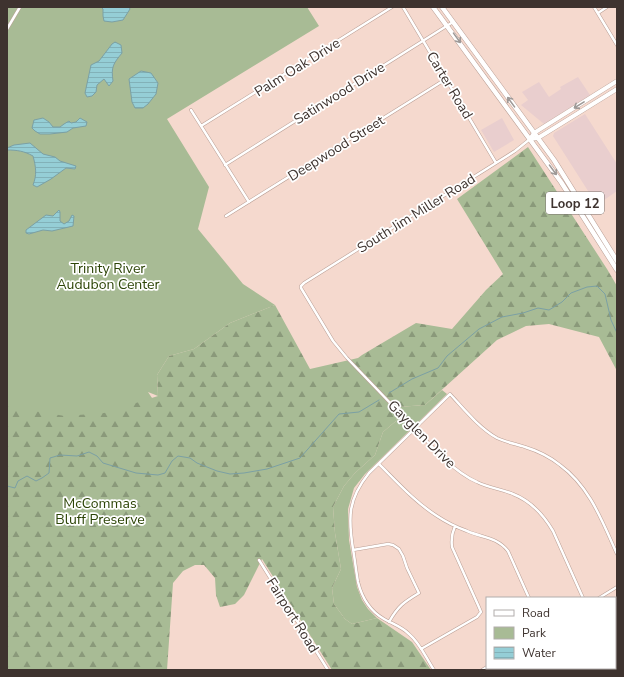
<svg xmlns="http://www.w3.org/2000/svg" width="624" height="677" viewBox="0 0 624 677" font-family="'Nunito Sans',sans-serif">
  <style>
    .commercial { fill: #e9cece }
    .green { fill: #a8bb95 }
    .forest { fill: url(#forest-firs) }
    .water { fill: url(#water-rules); stroke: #7ba0a4 }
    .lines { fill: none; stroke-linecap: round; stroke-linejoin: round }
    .stream { stroke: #7ba0a4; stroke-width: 1 }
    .street-casing { stroke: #ba9f95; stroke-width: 3.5 }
    .secondary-casing { stroke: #ba9f95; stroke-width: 5 }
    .primary-casing { stroke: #ba9f95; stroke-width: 5.5 }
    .street { stroke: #fff; stroke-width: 2.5 }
    .secondary { stroke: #fff; stroke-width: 4 }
    .primary { stroke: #fff; stroke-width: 4.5 }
    .oneway { stroke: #9e9997 }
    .labels { text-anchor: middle; stroke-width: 3.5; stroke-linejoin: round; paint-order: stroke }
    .shield { fill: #fff; stroke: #78706d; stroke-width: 1 }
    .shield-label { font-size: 13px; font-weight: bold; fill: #3e332f }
    .street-label { font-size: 14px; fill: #3e332f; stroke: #fff }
    .park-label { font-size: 14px; fill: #2c4406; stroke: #fff }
  </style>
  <defs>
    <pattern id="forest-firs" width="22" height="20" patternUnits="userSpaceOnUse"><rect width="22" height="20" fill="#a8bb95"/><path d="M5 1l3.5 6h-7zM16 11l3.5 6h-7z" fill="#8a997a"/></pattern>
    <pattern id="water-rules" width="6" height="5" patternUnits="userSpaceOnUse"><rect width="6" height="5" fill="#95ced6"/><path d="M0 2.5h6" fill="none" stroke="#82b1b8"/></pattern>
  </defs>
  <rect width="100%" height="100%" fill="#f5d9ce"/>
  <path class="commercial" d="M578,77L590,95L544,124L521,105L528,100L522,92L539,82L549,97L561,89L560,87Z
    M585,114L617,164V191L597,205L553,136L554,133Z
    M502,118L514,140L494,152L481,130Z"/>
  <path class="green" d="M7,7H307L319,26L167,119L209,187L198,229L243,284L275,305L230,323L194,349L169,356L157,375L158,396L148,392L241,531L7,670Z
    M442,390L447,394L365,474L354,488L348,509L349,540L357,587L362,600L368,609L377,618L352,624L345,619L334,604L332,588L341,569L335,533L333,507L344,486L355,473L375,455L383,432L396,421L398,407L425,405Z"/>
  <path class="forest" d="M528,147L607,269L617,286V371L599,337L549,324L526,326L497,340L425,405L398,407L396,421L383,432L375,455L355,473L344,486L333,507L335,533L341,569L332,588L334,604L345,619L352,624L377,618L412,642L431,670H332L262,559L244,595L235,604L220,607L216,595L215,578L204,565H195L183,571L173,583L167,670H7V385L10,407L65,416L104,413L158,396L157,375L169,356L194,349L230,323L275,305L310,369L358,358L362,355L416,323L452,329L486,290L503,274L457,199Z"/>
  <path class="water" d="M101,7H129L130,9L123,20L112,22L104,21L103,16V9Z
    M115,42L121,45L122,53C113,64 111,67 113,81L109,86L104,79L97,85L96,92L92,96L87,97L85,93L91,65L99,61L112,44Z
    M141,71L151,73L158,83L156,94L148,104L143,108H135L132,102L129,79Z
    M43,118L49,122L53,127H60L64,124L69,121L71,123L76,122L80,118L87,122L86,126L73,128L67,132L50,134H40L35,131L32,128L34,120Z
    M30,143L43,154L55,157L60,161L76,166L75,169L66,168L51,179L37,187L33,185C37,175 36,167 33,156C24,151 17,150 7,150V148L14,145Z
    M59,210L60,212V221L64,224L69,221L72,215L74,216L73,226L52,231L43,230L29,234L26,233V230L46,215L53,216Z"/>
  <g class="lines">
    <path class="stream" d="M389,393L412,379L438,368L447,356L479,329L502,317L523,313L538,308L549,310L562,302L571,293L587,287L597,286L605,294L611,320L617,333
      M7,486L15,488L18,481L27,476L36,481L42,478L49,473L50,458L60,455L77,456L89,452L97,456L103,463L136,473L158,475L165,473L172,461L178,456L190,458L197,463L217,471L230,474L244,473L267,469L300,458L339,414L359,412L379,400"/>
    <defs>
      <path id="street" d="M403,7L496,163
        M594,7L617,45
        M598,13L607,7
        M7,29L20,7
        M191,110L249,202
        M201,126L392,7
        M530,139L515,151L496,163L304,283L301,286V288L333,341L347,358L444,459C454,468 465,477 477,482C489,488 501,489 513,494C531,501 543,514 553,531L583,598
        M225,165L453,22
        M226,216L446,79
        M379,464C397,482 415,502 437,516C446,522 456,527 467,531C483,538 497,537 508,551L529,598
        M353,550L388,544L393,545L399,549L403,556L407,568L419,593C404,602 398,606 389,622
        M259,560L328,670
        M599,598L617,587
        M615,647L617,646
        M421,649L477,617L481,612L478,605L452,547C451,540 452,533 455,526
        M615,659L617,663
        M517,668L518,670
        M434,670C426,658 420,643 409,634C402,627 393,624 384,619C370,611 362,598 358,582C356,571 355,560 353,549C348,517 348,499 369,473L450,394C464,409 479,428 497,438C505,442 516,444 525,447C538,451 550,457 560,465C590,487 602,521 617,554
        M482,670L487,667
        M578,670L581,668"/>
      <path id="secondary" d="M530,139L534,133L617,81
        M530,139L538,138L617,89"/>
      <path id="primary" d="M433,7L561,182L617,270
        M442,7L554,160L617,261"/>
    </defs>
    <use href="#street" class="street-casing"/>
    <use href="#secondary" class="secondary-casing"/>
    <use href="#primary" class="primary-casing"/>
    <use href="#street" class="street"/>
    <use href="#secondary" class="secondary"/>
    <use href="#primary" class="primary"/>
  </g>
  <defs><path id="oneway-shaft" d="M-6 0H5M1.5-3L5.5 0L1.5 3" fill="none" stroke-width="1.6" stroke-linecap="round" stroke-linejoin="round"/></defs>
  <g class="oneway">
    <use href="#oneway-shaft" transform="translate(457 38) rotate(54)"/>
    <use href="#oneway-shaft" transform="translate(511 102) rotate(-126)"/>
    <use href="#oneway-shaft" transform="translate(579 105) rotate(148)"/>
    <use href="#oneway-shaft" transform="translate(553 170) rotate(54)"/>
  </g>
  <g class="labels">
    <rect class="shield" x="546" y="192" width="58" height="22" rx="3"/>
    <g class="shield-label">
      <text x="575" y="208">Loop 12</text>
    </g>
    <g class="street-label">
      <text transform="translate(297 67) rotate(-32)" y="5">Palm Oak Drive</text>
      <text transform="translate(450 85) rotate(59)" y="5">Carter Road</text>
      <text transform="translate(339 93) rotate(-32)" y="5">Satinwood Drive</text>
      <text transform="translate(336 148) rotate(-32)" y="5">Deepwood Street</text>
      <text transform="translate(416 213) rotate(-32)" y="5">South Jim Miller Road</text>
      <text transform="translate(422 434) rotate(45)" y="5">Gayglen Drive</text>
      <text transform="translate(293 615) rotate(58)" y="5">Fairport Road</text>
    </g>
    <g class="park-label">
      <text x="108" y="273">Trinity River<tspan x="108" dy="16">Audubon Center</tspan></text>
      <text x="100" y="508">McCommas<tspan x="100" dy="16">Bluff Preserve</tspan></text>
    </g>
  </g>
  <rect width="624" height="677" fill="none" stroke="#3e332f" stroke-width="16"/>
  <rect x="486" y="597" width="130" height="72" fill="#ffffff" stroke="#b2adac"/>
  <rect x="494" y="610" width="20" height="6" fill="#ffffff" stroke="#b2adac"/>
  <text x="522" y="617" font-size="12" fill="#3e332f">Road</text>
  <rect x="494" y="627" width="20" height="12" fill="#a8bb95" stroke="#b2adac"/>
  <text x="522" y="637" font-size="12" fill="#3e332f">Park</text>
  <rect x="494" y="647" width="20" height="12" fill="url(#water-rules)" stroke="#b2adac"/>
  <text x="522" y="657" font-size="12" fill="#3e332f">Water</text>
</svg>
